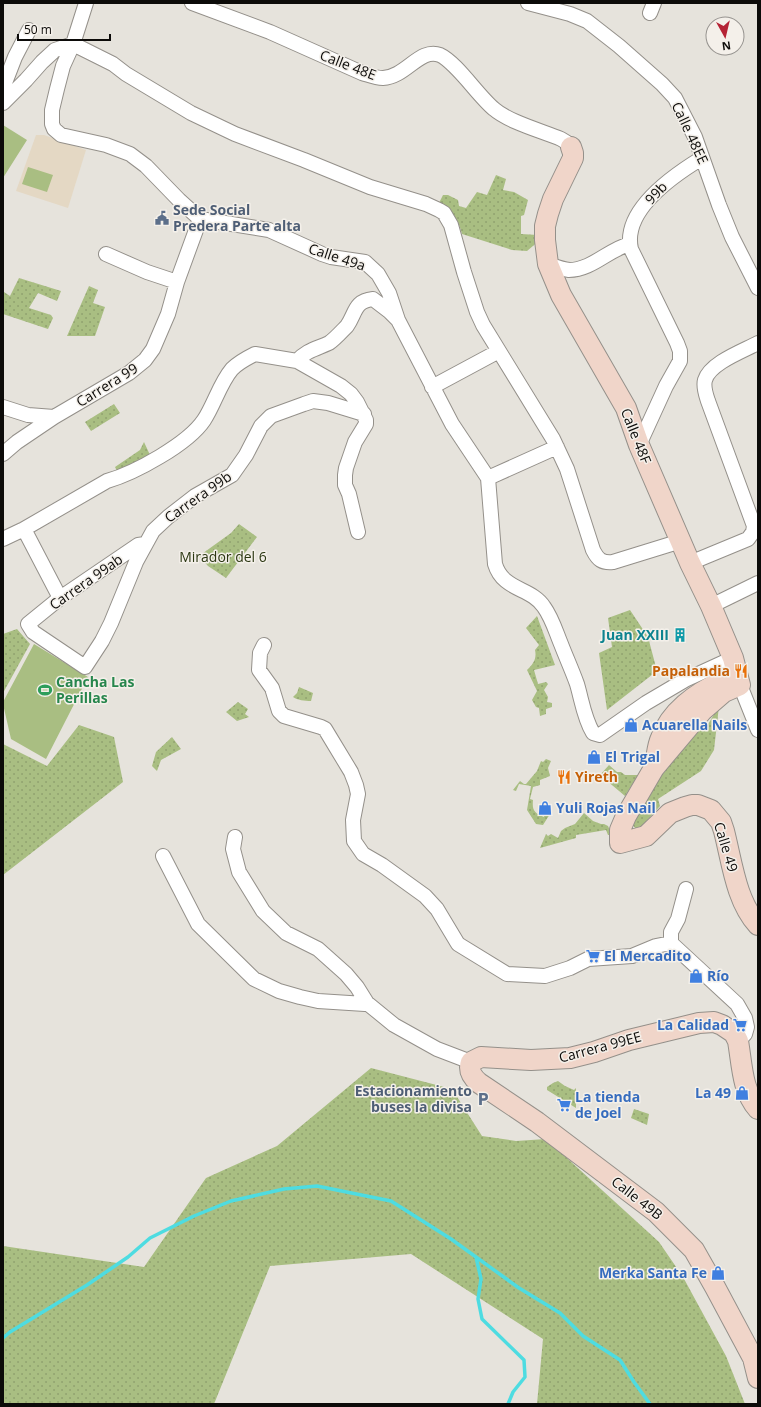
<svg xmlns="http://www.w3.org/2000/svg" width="761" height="1407" viewBox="0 0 761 1407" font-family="'Open Sans',sans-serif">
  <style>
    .education { fill: #e4d8c4 }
    .grass { fill: url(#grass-dots) }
    .garden { fill: #a9be82 }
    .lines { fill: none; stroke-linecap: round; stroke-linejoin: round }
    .stream { stroke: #4edce1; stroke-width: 3.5 }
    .street-casing { stroke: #94908a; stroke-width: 16 }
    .secondary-casing { stroke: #94908a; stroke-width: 22 }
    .street { stroke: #fff; stroke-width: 14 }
    .secondary { stroke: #f0d5c9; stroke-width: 20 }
    .labels { text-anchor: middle; stroke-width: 3; stroke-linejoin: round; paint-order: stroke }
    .street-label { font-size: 14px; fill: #0c0b09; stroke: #f4f0ea }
    .service-label { font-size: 14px; font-weight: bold; fill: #4e5e75; stroke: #f4f0ea; text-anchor: start }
    .park-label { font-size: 14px; fill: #2b3712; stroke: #f4f0ea }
    .culture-label { font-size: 14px; font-weight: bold; fill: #0d838f; stroke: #f4f0ea; text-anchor: end }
    .food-label { font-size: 14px; font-weight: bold; fill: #c56008; stroke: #f4f0ea; text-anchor: end }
    .leisure-label { font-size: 14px; font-weight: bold; fill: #27864d; stroke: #f4f0ea; text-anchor: start }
    .shop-label { font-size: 14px; font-weight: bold; fill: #366cbe; stroke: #f4f0ea; text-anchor: start }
  </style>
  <defs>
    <pattern id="grass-dots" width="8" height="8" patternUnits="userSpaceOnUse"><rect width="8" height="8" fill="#a9be82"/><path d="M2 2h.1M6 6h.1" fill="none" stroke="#90a26f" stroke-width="1.8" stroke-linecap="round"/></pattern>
  </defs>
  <rect width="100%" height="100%" fill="#e6e3dc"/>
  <path class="education" d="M36,135H44L86,150L68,208L16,191Z"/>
  <path class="grass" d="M496,175L506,179L503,190L514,192L528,200L524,215L521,216V234L538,235L540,240L527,251L512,250L462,234C458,217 451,213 439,203L443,195H448L458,200L459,206L466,208L477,192L487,195Z
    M19,278L61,291L57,301L38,293L29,308L51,315L53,318L48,329L3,314V293L4,292L10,296Z
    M89,286L98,290L93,303L105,307L95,336H67Z
    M114,404L120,413L91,431L85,422Z
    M144,442L150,455L117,471L115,467L140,450Z
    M239,524L257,537L226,578L208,566L199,556L231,533Z
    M630,610L648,637L657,671L607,710L599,653L612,647L608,618Z
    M537,616L555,665L534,670L538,684L546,682L548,684L544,690L548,697L547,702L552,703V707L546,709V714L540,716L539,708L536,707L532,700L537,691L527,670C533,664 537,659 535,650L539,645L526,628Z
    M17,629L30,644L3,693V634Z
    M299,687L313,693L311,701C305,701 297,700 293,697L297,693Z
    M238,702L248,709L245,714L249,717L237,721L226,712Z
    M719,706L714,750L701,771L658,799L660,806L641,827L636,829L631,823L680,740L707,726Z
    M79,725L114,737L123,782L3,875V744L47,766Z
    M172,737L181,749L161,760L157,771L152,766L156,752Z
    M546,759L551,761L548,768L550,776L540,780V785L533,787L530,799L533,800C532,810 534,813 544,817L545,813L550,814L543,825L536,824L527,810L531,786L519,784L516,791L513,790L520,781L524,784H526L537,771L541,761L543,762Z
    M609,765L617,772H621L625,775H638L625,796L600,775Z
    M584,813L593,821L601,824H604L608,826L612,835H608L606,830L576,835V838L540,848L546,834L548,836L551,834L558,838L561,831L565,828L575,824Z
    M371,1068L452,1089L482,1136L516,1141L546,1139L659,1242L683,1277L726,1356L745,1404H537L543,1339L411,1254L270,1266L214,1404H3V1246L144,1267L206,1178L277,1146Z
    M558,1081L565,1086L574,1090L576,1088V1091H579L576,1096V1108L547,1090V1087L553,1083Z
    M634,1109L649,1114L647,1125L631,1118Z"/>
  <path class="garden" d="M3,125L27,140L3,178Z
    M28,167L53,175L47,192L22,184Z
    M34,644L88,677L46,759L11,739L3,704V702Z"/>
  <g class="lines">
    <path class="stream" d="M476,1257L481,1279L478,1299L482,1319L524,1360L525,1377L513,1392L508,1404
      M3,1338L10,1332L87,1285L128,1257L150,1238L194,1216L231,1201L284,1189L317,1186L391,1201L451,1239L519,1288L560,1313L583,1336L620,1360L634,1382L650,1404"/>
    <defs>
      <path id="street" d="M86,3L73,44L63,66L57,89L52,110V124L54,129L61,135L106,145L130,154L146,166L179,200L200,219L269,230L322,254L331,257L365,262L378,274L389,293L398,320L452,424L488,478L495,564C503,591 531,587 544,607C552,618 556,632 561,644C566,657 572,670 577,684C582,701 584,718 593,733L600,735L646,703L685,680L733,658
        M192,3L270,32L362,73C369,75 375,78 383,78C406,77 420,47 440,55C457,63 478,96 494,109C509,122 542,131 561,139L566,142L571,147
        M528,3L570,14L587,21L619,46L662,84L675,98L695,137L719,205L732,237L758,288
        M650,13L654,3
        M3,88L15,57L29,30
        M3,103L26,80L42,62L55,50L73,44L113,64L126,74L191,113L235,134L304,160L370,187L426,204L439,210L444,213L451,225L464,272L477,312L483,325L553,439L567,469L593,550C598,560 602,563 613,562L681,541
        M106,254L147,272L177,282
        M548,264C554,266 562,269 569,270C592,270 609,249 630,244
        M297,361L341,386L351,394L357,402L366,420V424L355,442L346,468L345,475V485L349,494L358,532
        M432,387L499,351
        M3,407L28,415L54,417
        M639,445L666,386L680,361V351L677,343L631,249C622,210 674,175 702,158
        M3,454L17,442L54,417L129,373L145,360L153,349L168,314L177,282L200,219
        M488,478L557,447
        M24,529L60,598
        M3,539L24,529L107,481C135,473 188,444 204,420C214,405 220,383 232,369C238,363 247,358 255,354L297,361C307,350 316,349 329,343C335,339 342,331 347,326C356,313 354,301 373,299L390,312L397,319
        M145,544L138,545L60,598L28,624L33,632L85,667L102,641L111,623L136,562L153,531L168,517L195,496L232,475L246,455L261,426L271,416L304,404L313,401L328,403L364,414
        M690,563L748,539L753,532L754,526L708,401C706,395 703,387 705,380C710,363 743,351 758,343
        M711,606L758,583
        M264,645L260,653L259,670L272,688L279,711L284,716L321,727L325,729L351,772L356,785L358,794L353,820L354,841L363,854L382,865L425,896L437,909L458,944L507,974L545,976L570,968L588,959L632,956L656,946L671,943
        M740,685L758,730
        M235,837L233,849L239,872L263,911L286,933L318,949L346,974L357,987L367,1003L394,1025L437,1049L471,1062
        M163,856L198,924L254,979L279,991L300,997L318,1001L365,1004L367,1003
        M686,889L678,919L671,932V943L737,1004L745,1018L747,1027L745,1034L738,1041"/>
      <path id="secondary" d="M571,147L573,153V158L553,199L548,214L545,226V240L548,264L561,295L626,408L639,445L690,563L711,606L733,658L740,685L724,692L702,711L654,768L626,816L620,830V843L646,836L670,813L685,807L692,805H698L711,810L721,822L724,831C732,862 736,901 758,925
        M655,765C657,756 657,746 661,738C670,712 696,693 721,682
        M758,1109C742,1091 742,1064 738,1041L734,1033L722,1025L714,1022L699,1023L629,1040L594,1052L570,1058L531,1060L481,1057L471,1062C468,1071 472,1077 479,1083L537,1122L656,1212L694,1250L715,1287L753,1358L758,1378"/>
    </defs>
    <use href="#street" class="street-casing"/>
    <use href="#secondary" class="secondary-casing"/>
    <use href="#street" class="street"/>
    <use href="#secondary" class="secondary"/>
  </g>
  <defs>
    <symbol id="civic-bare" viewBox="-9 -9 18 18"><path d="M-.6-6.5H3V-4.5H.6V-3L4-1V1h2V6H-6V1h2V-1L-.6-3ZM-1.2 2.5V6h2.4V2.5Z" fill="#5c6f8a" stroke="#f4f0ea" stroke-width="2.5" paint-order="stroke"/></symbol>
    <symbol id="building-bare" viewBox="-9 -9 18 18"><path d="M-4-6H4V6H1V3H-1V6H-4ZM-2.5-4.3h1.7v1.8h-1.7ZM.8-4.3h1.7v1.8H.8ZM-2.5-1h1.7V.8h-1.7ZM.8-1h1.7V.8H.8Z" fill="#0f9aa8" stroke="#f4f0ea" stroke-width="2.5" paint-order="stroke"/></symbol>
    <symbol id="restaurant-bare" viewBox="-9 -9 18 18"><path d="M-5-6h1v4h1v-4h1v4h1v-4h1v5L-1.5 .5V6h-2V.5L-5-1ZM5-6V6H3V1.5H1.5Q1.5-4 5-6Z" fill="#e8710a" stroke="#f4f0ea" stroke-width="2.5" paint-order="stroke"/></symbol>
    <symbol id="stadium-bare" viewBox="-9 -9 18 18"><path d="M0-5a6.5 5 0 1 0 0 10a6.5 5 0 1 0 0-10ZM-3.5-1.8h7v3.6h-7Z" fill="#2e9e5b" stroke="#f4f0ea" stroke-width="2.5" paint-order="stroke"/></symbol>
    <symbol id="shop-bare" viewBox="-9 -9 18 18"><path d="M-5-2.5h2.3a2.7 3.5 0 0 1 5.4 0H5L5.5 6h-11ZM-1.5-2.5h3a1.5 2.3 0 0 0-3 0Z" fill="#3f7fe0" stroke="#f4f0ea" stroke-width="2.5" paint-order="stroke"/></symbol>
    <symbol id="supermarket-bare" viewBox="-9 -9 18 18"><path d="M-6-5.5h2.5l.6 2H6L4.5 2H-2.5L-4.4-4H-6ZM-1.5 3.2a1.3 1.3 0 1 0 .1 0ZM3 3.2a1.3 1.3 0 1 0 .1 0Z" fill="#3f7fe0" stroke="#f4f0ea" stroke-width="2.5" paint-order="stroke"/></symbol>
    <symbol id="parking-bare" viewBox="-9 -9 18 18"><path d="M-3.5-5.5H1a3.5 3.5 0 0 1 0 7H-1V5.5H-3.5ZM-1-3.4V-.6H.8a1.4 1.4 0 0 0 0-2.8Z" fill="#5c6f8a" stroke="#f4f0ea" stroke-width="2.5" paint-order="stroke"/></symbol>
  </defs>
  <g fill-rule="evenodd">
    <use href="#civic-bare" x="152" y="208" width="20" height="20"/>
    <use href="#building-bare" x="670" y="625" width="20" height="20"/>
    <use href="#restaurant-bare" x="731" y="661" width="20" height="20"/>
    <use href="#stadium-bare" x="35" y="680" width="20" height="20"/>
    <use href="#shop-bare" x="621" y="715" width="20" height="20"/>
    <use href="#shop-bare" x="584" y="747" width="20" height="20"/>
    <use href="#restaurant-bare" x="554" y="767" width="20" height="20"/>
    <use href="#shop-bare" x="535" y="798" width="20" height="20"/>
    <use href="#supermarket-bare" x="583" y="946" width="20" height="20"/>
    <use href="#shop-bare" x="686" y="966" width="20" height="20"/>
    <use href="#supermarket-bare" x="730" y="1015" width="20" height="20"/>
    <use href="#shop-bare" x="732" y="1083" width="20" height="20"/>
    <use href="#parking-bare" x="473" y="1089" width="20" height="20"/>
    <use href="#supermarket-bare" x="554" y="1095" width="20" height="20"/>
    <use href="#shop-bare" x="708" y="1263" width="20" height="20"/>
  </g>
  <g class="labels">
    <g class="street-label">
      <text transform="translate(348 65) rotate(21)" y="5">Calle 48E</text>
      <text transform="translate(690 133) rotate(65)" y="5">Calle 48EE</text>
      <text transform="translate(656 193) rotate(-47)" y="5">99b</text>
      <text transform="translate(337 257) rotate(18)" y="5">Calle 49a</text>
      <text transform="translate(107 385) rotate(-32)" y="5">Carrera 99</text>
      <text transform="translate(636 436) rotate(68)" y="5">Calle 48F</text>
      <text transform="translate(198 497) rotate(-35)" y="5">Carrera 99b</text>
      <text transform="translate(86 582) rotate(-35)" y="5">Carrera 99ab</text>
      <text transform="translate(726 847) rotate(73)" y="5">Calle 49</text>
      <text transform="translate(600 1047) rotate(-15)" y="5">Carrera 99EE</text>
      <text transform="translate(637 1198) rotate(38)" y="5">Calle 49B</text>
    </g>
    <g class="service-label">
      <text x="173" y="215">Sede Social<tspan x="173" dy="16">Predera Parte alta</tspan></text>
      <text x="472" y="1096" text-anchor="end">Estacionamiento<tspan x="472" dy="16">buses la divisa</tspan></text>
    </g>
    <g class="park-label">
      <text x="223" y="562">Mirador del 6</text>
    </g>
    <g class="culture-label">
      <text x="669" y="640">Juan XXIII</text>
    </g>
    <g class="food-label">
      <text x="730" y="676">Papalandia</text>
      <text x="575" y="782" text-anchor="start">Yireth</text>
    </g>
    <g class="leisure-label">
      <text x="56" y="687">Cancha Las<tspan x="56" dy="16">Perillas</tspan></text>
    </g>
    <g class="shop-label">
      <text x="642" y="730">Acuarella Nails</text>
      <text x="605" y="762">El Trigal</text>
      <text x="556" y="813">Yuli Rojas Nail</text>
      <text x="604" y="961">El Mercadito</text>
      <text x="707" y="981">Río</text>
      <text x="729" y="1030" text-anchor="end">La Calidad</text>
      <text x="731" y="1098" text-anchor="end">La 49</text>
      <text x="575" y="1102">La tienda<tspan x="575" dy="16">de Joel</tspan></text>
      <text x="707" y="1278" text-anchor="end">Merka Santa Fe</text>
    </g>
  </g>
  <rect width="761" height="1407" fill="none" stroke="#0c0b09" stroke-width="8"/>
  <g transform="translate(725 36) rotate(172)"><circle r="19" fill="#f4f0ea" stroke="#979490"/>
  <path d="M0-3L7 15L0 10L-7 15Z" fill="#b52335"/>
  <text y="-6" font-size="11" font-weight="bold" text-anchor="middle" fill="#0c0b09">N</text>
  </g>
  <path d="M18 34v6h92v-6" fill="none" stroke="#0c0b09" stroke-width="2"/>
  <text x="24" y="34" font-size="12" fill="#0c0b09" stroke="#f4f0ea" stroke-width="3" paint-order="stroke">50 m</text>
</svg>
